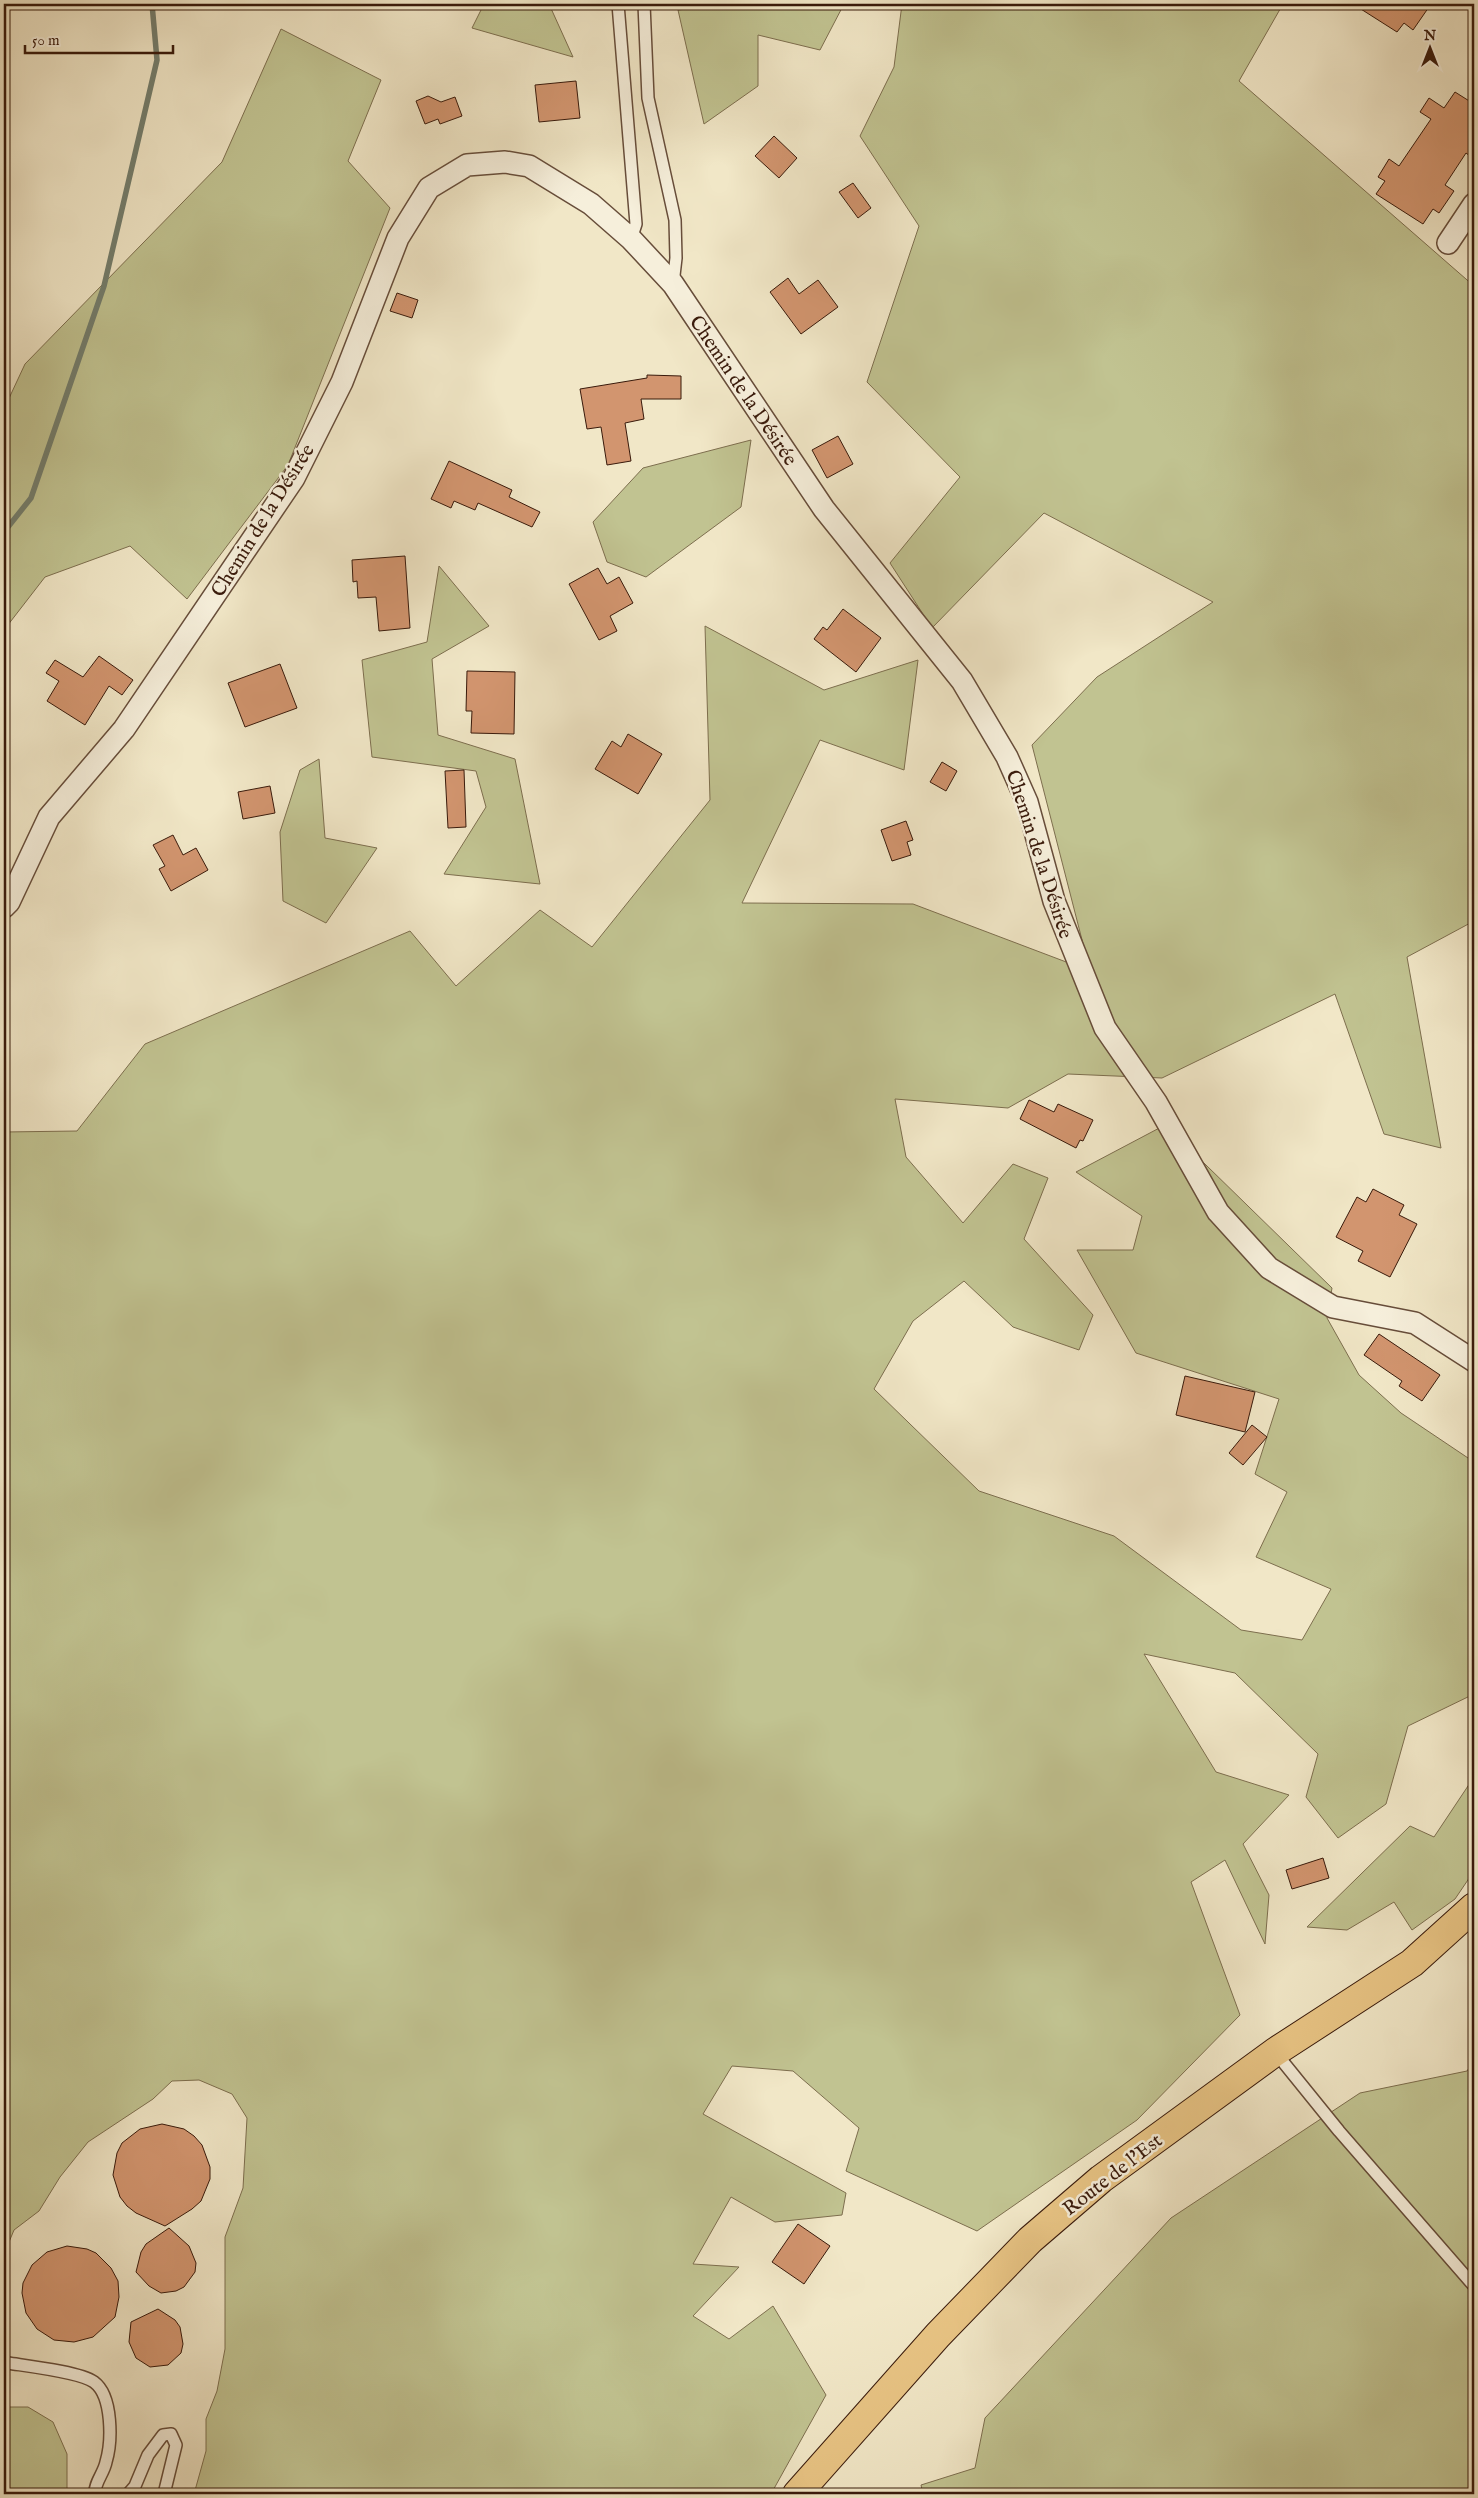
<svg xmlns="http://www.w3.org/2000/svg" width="1478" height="2498" viewBox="0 0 1478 2498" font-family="'IM FELL English',serif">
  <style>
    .green { fill: #c1c391; stroke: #7d6e4e }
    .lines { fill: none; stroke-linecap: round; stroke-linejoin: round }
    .stream { stroke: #747e6d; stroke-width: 5.5 }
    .building { fill: #d2956f; stroke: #391a0b }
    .service-casing { stroke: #674d3a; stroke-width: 14 }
    .minor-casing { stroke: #674d3a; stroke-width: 24 }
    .primary-casing { stroke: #391a0b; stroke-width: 30 }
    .service { stroke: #f6efdb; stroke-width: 11 }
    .minor { stroke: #f6efdb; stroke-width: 21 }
    .primary { stroke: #e8c484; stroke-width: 28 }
    .labels { text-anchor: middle; stroke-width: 5; stroke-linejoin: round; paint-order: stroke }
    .street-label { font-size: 20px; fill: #391a0b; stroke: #f6efdb }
  </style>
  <rect width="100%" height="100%" fill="#f1e7c7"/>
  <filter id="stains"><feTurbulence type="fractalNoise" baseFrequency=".004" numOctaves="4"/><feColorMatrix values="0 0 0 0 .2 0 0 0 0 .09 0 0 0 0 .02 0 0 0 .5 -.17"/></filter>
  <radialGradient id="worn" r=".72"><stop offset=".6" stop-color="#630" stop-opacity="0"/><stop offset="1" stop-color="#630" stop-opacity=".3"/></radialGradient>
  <path class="green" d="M484,4H549L573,57L472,28Z
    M731,4H844L820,50L758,35V86L704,124L678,10Z
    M902,4H1283L1239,81L1474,286V921L1407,957L1441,1148L1384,1134L1335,994L1162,1078L1068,1074L1008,1108L895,1099L906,1157L963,1223L1013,1164L1048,1178L1024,1239L1093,1315L1079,1350L1013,1327L964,1281L913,1321L874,1389L979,1491L1114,1536L1241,1630L1302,1640L1331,1589L1256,1557L1287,1492L1255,1474L1279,1399L1136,1353L1077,1250H1133L1142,1216L1076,1172L1165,1125L1332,1288L1327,1318L1359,1375L1401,1413L1474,1462V1694L1408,1726L1386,1804L1338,1838L1306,1797L1318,1754L1235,1673L1144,1654L1216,1772L1289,1795L1243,1844L1269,1895L1265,1944L1225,1860L1191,1882L1240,2015L1137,2120L977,2231L846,2171L859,2128L793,2071L732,2066L703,2114L846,2193L842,2215L775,2222L731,2197L693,2264L739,2267L693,2316L729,2339L773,2306L826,2395L771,2494H194L206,2451V2419L217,2391L225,2349V2237L243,2188L247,2118L232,2094L199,2080L172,2081L153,2099L88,2142L60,2177L39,2211L14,2230L4,2254V1132L77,1131L145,1044L410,931L456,986L540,910L592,947L710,800L705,626L824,690L918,660L904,770L820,740L742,903L913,904L1090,971L1032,745L1097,677L1213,602L1044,513L932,628L890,563L960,477L867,382L919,226L860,136L894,67Z
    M281,29L381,80L348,161L390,208L288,465L187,599L130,546L45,577L4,630V409L25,364L222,162Z
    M751,440L741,507L646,577L607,562L593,522L643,468Z
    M439,566L489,626L432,659L438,735L515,759L540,884L444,874L486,807L476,771L372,757L362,660L427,642Z
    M319,759L325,838L377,848L326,923L283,901L280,832L300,770Z
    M1474,1777V1871L1455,1899L1412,1930L1394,1902L1347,1930L1307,1927L1410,1826L1434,1837Z
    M1474,2061V2494H923L921,2485L975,2468L985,2418L1171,2218L1360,2093L1467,2071Z
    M4,2407H28L53,2422L67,2454V2494H4Z"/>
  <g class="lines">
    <path class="stream" d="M4,532L31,498L104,286L157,60L152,4"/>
  </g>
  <path class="building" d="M1353,4H1431L1413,30L1404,23L1397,32Z
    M576,81L580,118L539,122L535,85Z
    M1455,92L1474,104V159L1466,153L1445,185L1454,191L1439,213L1433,209L1423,224L1376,194L1385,181L1378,177L1389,159L1399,166L1431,119L1420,112L1429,98L1444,108Z
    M428,96L441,102L455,97L462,116L440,124L438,119L425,124L416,101Z
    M774,136L797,158L779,178L755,156Z
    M853,183L871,208L858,218L839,192Z
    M788,278L799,294L818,280L838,307L801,334L770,292Z
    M397,293L418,300L412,318L390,311Z
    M647,375L681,376V399H641L644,419L625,423L631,461L607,465L601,427L587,429L580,389L647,378Z
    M838,436L853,464L827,478L812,450Z
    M449,461L512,490L509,497L540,512L532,527L478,503L475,510L454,501L451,508L431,499Z
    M405,556L410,628L379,631L376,597L358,598L357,581L353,582L352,560Z
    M598,568L607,584L619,577L633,603L610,616L617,631L599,640L569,584Z
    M843,609L881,638L856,672L814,639L823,627L827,630Z
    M99,656L133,680L122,695L109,686L85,725L47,701L59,681L46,673L55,660L83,677Z
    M280,664L297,708L245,727L228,683Z
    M467,671L515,672L514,734L471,733L472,711H466Z
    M628,734L662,754L638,794L595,769L612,741L621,747Z
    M942,762L957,771L946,791L930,782Z
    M464,770L466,827L448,828L445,771Z
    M270,786L275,813L243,819L238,792Z
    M906,821L913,840L907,842L911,855L892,861L881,830Z
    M173,835L183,855L196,848L208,870L171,891L159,869L165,866L153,845Z
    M1029,1100L1054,1112L1058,1104L1093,1120L1083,1141L1080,1140L1076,1148L1020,1119Z
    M1373,1189L1404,1205L1399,1215L1417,1224L1390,1277L1358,1261L1363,1251L1336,1237L1357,1197L1366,1202Z
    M1379,1334L1440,1375L1422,1401L1399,1386L1402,1381L1364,1355Z
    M1185,1376L1255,1392L1245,1432L1176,1415Z
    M1252,1425L1267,1437L1243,1465L1229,1453Z
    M1323,1858L1329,1878L1292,1889L1286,1870Z
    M162,2124L184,2129L194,2136L202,2145L210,2167V2179L201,2201L192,2209L165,2226L136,2213L127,2206L120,2197L113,2175L117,2153L122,2143L140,2129Z
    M798,2224L830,2246L804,2284L772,2262Z
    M169,2228L189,2246L196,2263L195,2272L184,2287L176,2291L161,2293L149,2286L136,2272L141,2252L146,2244Z
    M67,2246L87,2249L96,2253L111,2268L118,2281L119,2297L115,2317L93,2337L74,2342L54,2340L37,2329L26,2313L22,2293L23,2283L32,2265L47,2252Z
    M158,2309L175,2320L180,2327L183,2344L181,2353L168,2365L150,2367L136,2358L129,2342L131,2322Z"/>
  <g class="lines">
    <defs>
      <path id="service" d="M618,4L636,224L631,239
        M644,4L648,98L675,220L676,258L673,284
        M1275,2052L1339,2131L1474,2286
        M8,2363C27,2366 80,2372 94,2382C113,2396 112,2442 106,2462C104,2473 94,2483 95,2494
        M128,2494L135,2486L148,2455L163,2435L171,2434L176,2445L164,2494"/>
      <path id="minor" d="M1448,243L1474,204
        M4,907L9,902L49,817L124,729L294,478L342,382L398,238L429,188L467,165L505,162L529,166L591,204L631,239L673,284L824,509L962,681L1007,757L1027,802L1054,901L1105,1028L1156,1102L1218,1212L1269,1268L1333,1307L1415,1323L1474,1361"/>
      <path id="primary" d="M797,2494L938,2335L1030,2240L1101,2179L1275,2052L1412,1963L1474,1907"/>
    </defs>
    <use href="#service" class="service-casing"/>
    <use href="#minor" class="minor-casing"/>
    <use href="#primary" class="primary-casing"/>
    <use href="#service" class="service"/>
    <use href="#minor" class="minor"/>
    <use href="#primary" class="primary"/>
  </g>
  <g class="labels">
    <g class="street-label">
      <text transform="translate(744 390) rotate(56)" y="7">Chemin de la Désirée</text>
      <text transform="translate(262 520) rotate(-58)" y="7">Chemin de la Désirée</text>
      <text transform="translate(1040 854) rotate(72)" y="7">Chemin de la Désirée</text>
      <text transform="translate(1112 2174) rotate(-38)" y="7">Route de l'Est</text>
    </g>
  </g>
  <rect width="1478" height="2498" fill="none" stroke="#f1e7c7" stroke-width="20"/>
  <rect x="5" y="5" width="1468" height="2488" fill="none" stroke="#391a0b" stroke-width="2.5"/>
  <rect x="10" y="10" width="1458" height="2478" fill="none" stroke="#391a0b"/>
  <g transform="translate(1430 48)" stroke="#f6efdb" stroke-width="4" paint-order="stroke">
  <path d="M0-4L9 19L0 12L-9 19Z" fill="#391a0b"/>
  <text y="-8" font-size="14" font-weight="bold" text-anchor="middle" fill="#391a0b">N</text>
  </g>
  <path d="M25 45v8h148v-8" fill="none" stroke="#391a0b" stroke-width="2.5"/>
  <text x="32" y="45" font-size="15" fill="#391a0b" stroke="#f6efdb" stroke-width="4" paint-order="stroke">50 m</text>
  <rect width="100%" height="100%" filter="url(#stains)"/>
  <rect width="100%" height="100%" fill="url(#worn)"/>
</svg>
